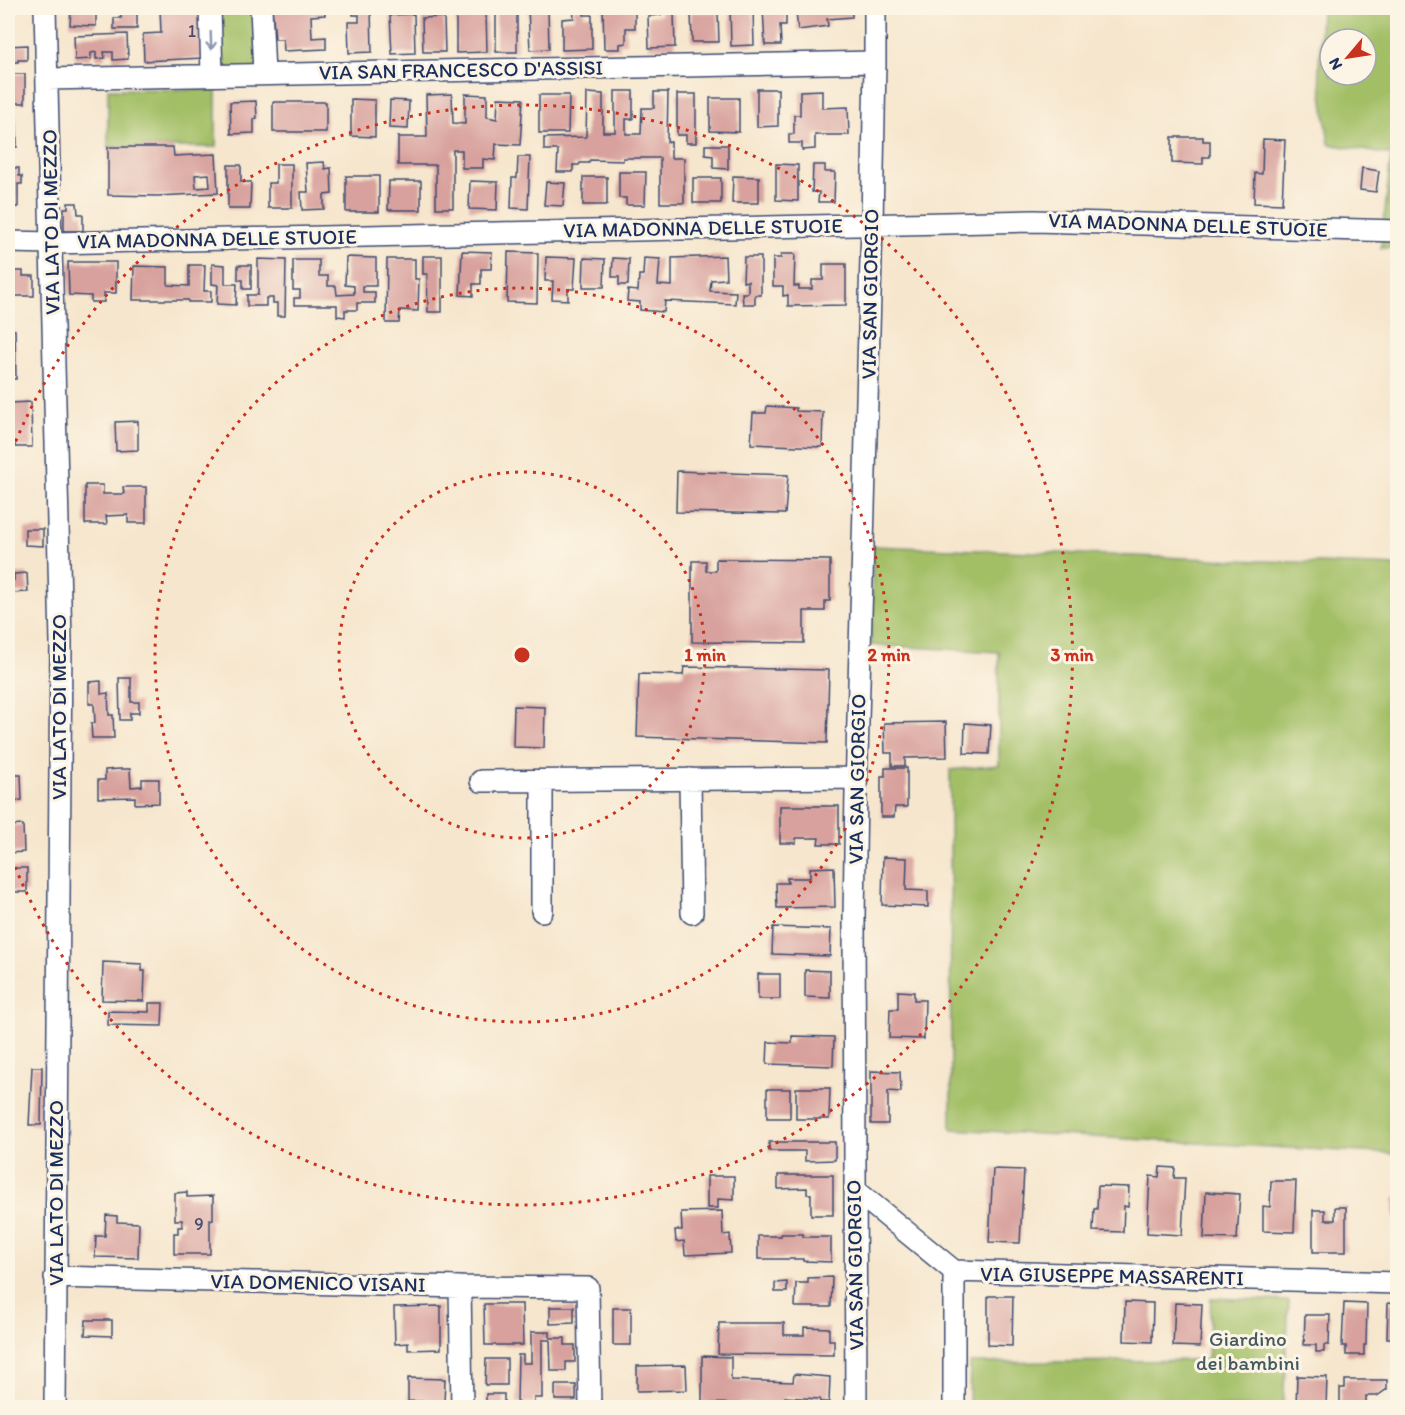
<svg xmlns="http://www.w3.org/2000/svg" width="1405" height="1415" viewBox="0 0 1405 1415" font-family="Itim,sans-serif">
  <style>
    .green { fill: #a3bf66; stroke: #5f7762; stroke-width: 1.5; fill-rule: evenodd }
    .building { fill: #d8a19d; fill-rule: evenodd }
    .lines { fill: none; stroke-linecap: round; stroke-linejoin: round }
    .minor-casing { stroke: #3c4a6f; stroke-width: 24 }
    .minor { stroke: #fff; stroke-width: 21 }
    .oneway { stroke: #8d97ae }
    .ring { fill: none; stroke: #c8321e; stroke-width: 3; stroke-dasharray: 3 6 }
    .labels { text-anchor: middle; stroke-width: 6; stroke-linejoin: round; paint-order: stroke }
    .number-label { font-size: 18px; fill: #4a4c6e }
    .street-label { font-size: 21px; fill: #1b2f5e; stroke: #fcf5e5 }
    .park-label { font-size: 21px; fill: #445a60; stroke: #fcf5e5 }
    .centre { fill: #c8321e; stroke: #fcf5e5; stroke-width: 3 }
    .ring-label { font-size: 18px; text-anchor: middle; font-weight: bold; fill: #c8321e; stroke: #fcf5e5; stroke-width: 6; stroke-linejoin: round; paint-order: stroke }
  </style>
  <rect width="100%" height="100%" fill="#fcf5e5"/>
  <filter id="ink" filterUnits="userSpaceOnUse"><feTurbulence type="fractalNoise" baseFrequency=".0167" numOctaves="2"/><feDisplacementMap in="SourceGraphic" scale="12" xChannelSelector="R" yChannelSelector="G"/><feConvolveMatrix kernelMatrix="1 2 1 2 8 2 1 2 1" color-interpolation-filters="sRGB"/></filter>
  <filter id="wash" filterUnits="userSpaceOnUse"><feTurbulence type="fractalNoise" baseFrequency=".008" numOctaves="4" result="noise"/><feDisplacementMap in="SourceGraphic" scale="24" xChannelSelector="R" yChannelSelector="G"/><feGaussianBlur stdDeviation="1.35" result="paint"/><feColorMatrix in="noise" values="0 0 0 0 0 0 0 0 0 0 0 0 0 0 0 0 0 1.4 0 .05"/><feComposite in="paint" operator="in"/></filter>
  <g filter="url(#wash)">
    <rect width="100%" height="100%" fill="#f6e6cd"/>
    <path class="green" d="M210,8H261L264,74L212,75Z
      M1321,8H1397V248H1381L1391,155L1329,144L1319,71ZM1330,39H1366V75H1330Z
      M108,89L216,90V147H108Z
      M873,546L1397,566V1154L951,1129L950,770L999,765V652L871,645Z
      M1211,1298L1289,1301L1283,1407H969L970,1363L1208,1360Z"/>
    <g id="blocks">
      <path class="building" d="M71,8H96V26L70,25Z
        M121,8H137V29H114V18H121Z
        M160,8H201L203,58L144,61L143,34L161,33Z
        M272,8H324L325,15L311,16L312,38L326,37V49L284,51L283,39H275Z
        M353,8H371L372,52L349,53L348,22H359V15H353Z
        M496,8H517V52H496Z
        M528,8H548L549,49L530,50Z
        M573,8H584V15H592V49L562,50V19L574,18Z
        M603,8H635V28H626V43L620,44V49H604Z
        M660,8H670V13H674L675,47L649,48L648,16L661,15Z
        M730,8H753L754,45L731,46Z
        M763,8H778V10H786V25H780L781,45H765Z
        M815,8H852V17L827,19L828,26L798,30L796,12L815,9Z
        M486,12L487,52L456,53V13Z
        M691,12H718L719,42H692Z
        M414,14L415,53L392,54L390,15Z
        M444,17L445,52H423L422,18Z
        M127,34L128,59L113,60V52H104L105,58L96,59V52L91,53V59L75,60L74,36Z
        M27,45V60H18V62H8V46Z
        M8,74H25V103H8Z
        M757,89H778V126L757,127Z
        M822,90V108L848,107L849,135H815V149L802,150V143H789V134H794V115H800V91Z
        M615,91H633V119H626V134H641L642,108H654V92H668L667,142H671V158H684V203H660V158H623V161L590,160L589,163H580L579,165H573V172H557L558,150H544V138L586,137L587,93L603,94V132H615Z
        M452,94L453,123L465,124V94L487,95V117L497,119L498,98L523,99L520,145L496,144L495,160L483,159V168H462V150H453V208H436V165H398V137H427L426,95Z
        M677,94H696V143H686V135H677Z
        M539,95H569L568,133H539Z
        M710,98H739V132L710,131Z
        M351,99L375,100V137L351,136Z
        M390,100L409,101L408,129L389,128Z
        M256,101L257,118L254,119V133L231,134L230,102Z
        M273,102H326V132H273Z
        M8,115H16L17,147H8Z
        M1172,137H1203V141H1210V157H1203V164L1172,163Z
        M1263,139L1285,140L1282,204L1254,203L1255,173L1262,174Z
        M705,145H728V169L713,168V156L705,155Z
        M108,147H173L174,156L216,154L218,193L157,196L108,195ZM209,174L210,187L196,188L195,175Z
        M518,157H530L528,209L511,208L512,178H517Z
        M324,162L325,169L331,168L332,194L324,195V209L302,210L301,192H308L306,163Z
        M276,164H292V208H268V183H276Z
        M776,164L798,165V201L776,200Z
        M228,165H241V182H251L250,209H228Z
        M813,165H825V172H835L834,202H818L819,192H812Z
        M8,168H19V176H22V184H18V207H8Z
        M1362,168L1379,171L1376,192L1360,190Z
        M619,172H646L645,205H626V198H619Z
        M346,176H379V212H346Z
        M733,176L759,177V203H732Z
        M583,177H607V205H583Z
        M693,178H721V203H693Z
        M389,181H421V210H388Z
        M470,181L498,182L497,210L469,209Z
        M546,182L565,183L563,206L544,205Z
        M68,203H77L78,214H83V231H64V208H68Z
        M462,251L492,252L491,269H481V284H473V296L460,295Z
        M508,252L538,253L537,303L507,302Z
        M781,254H795L794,286H799V289H812V280H823V264H846V305L788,306V295L783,296V286H773V258H781Z
        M423,256H442V312H428L427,274H423Z
        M725,256L726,279L711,280L710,291L736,292L735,304L665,301L664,312L640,310V302L627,301L628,290L638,291L639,275H643L644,258L660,259L658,285L672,286V258Z
        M346,257L376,258V286H363V292H375V303H357V310H345V317L337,316V305H294V298H300V290H293V260H319V276H328V286H336L337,295L354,294V286L345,285Z
        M546,257L576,258L574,289H568V300L552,299L553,281H545Z
        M744,257H761V295H755V304H743L742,293H748V281L743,282Z
        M584,258L605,259L604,287H583Z
        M613,258L629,259L628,285H619V277H612Z
        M258,259L286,260L285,316H277V303H273V298H266V306H247V295H258Z
        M387,259H415V279H419L418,311L400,310L399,323H386Z
        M68,262H116V293H104V302H91V296L69,295Z
        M212,264L225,265V284H237L236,305L217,304L218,285L212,284Z
        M189,265H205L204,291H211V302H188V300H133L134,266L168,267V285L189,286Z
        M238,265H251V289H243V280H238Z
        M10,271H23V276H34V296H10Z
        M8,330H15L16,379H8Z
        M31,402L32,447H15V443H8V403Z
        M767,406L796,408V411L823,412L822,447L751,444L753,413H766Z
        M138,421V450L116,451L115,422Z
        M677,471L788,475L785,514L676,512Z
        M85,485H103V494H124L123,487H146V523H128V515L106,516L107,524H85Z
        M25,529H43V546L25,545Z
        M716,559L830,560V601H825V611H804V643L692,642V561H706V571H716Z
        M27,573L28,592L8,593V580H14V574Z
        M684,667L829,670L827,743L637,737L639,674L683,675Z
        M119,678H131V702H139V713H130V720H120Z
        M101,681V694L108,693L109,715H113L114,738H92L91,723H95L94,704H89V682Z
        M514,706L545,707L544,748L513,747Z
        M946,722L947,757L905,758V766H892V753H885L884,723Z
        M965,723L991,725L989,754L964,753Z
        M885,768H907V807H895L894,817H881V776H885Z
        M120,769H130L131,787L142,786V779H159V803L135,804V797L98,798V780H105V770Z
        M8,775H21L22,800L8,801Z
        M780,806H839V844H818L819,838H796V843H780Z
        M23,825L24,852L8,853V826Z
        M883,857L907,858L906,890L928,891V907L882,905Z
        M834,867L835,907L777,908L776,883H788L787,878H810V868Z
        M8,868H27V892H8Z
        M773,927L831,929L830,956L772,954Z
        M103,962L142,964V971H145L144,1001L102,1000Z
        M805,970L830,971V998L805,997Z
        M758,974H780V999H758Z
        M898,991L914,992V1000H925L924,1039L889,1038L890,1009H898Z
        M149,1003H163L162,1026L108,1025V1011L149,1012Z
        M792,1036L834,1037L833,1066L767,1064L768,1042L792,1043Z
        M32,1067H42L41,1125H29Z
        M871,1071L900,1072L901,1092L888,1091V1124H871Z
        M796,1088H830L829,1119H796Z
        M767,1089H790V1118H767Z
        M769,1142H835V1160L805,1161V1151H769Z
        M1160,1167L1175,1168L1174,1178H1185L1182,1235L1147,1233L1150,1176L1159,1177Z
        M993,1169L1024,1170L1020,1243L989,1242Z
        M778,1175H833V1215H811V1194H807V1188L778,1189Z
        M707,1176H734V1200L718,1199V1208H707Z
        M1271,1181H1296L1294,1232L1263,1231V1206L1270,1207Z
        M1098,1186L1129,1187L1128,1207L1124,1206L1123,1232L1093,1231L1094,1209H1097Z
        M187,1192V1197L213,1196V1220L210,1219V1254H174V1233H178V1227H182V1220H175V1193Z
        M1206,1192L1240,1194L1237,1239L1204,1238Z
        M1394,1198H1398V1219H1394Z
        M1335,1207H1346V1252H1313V1210H1325V1220H1335Z
        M722,1211L723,1235L730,1234L731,1253L685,1255L684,1241L676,1242L675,1230H682L681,1212Z
        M106,1215L117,1216V1222L139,1223L138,1258L95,1257L96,1236H105Z
        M781,1234H803V1237H831V1262L803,1261V1259H758V1236H781Z
        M832,1277L831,1307H795L796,1283H808V1278Z
        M787,1282V1292H775V1283Z
        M988,1296H1013L1012,1346L988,1345Z
        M1125,1302L1153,1303L1152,1342L1124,1341Z
        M1175,1303L1202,1304L1200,1347L1173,1346Z
        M1344,1303L1367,1304L1366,1345H1364V1355H1346V1346H1342Z
        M1388,1303L1398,1304V1338H1387Z
        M484,1304H522L523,1345H485Z
        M441,1306V1349L408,1350V1343L395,1344L394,1307Z
        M550,1307H574V1323L550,1324Z
        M613,1308H631V1345H613Z
        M1305,1315H1330L1329,1345H1324V1352H1316V1345H1304Z
        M86,1320H112V1336L85,1335Z
        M719,1323H784V1335H804V1327L829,1328V1340H834V1355L718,1354Z
        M531,1332H550V1338H565V1345H575V1362H566V1371H551L550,1340H542V1398H534V1403H517L518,1355H523V1363H531Z
        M702,1356L731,1357V1380L793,1382L794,1374L830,1377L829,1402H820V1399L785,1397V1407H772V1404L702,1403Z
        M486,1359H507V1385H485Z
        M686,1365L687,1390L637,1391V1366Z
        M1297,1376L1327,1377L1326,1407H1296Z
        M408,1378L445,1379L444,1402L408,1401Z
        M1345,1380H1387V1389L1377,1396H1366V1407H1340V1388H1345Z
        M555,1385H576V1400H555Z
        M486,1394H504V1407H486Z"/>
    </g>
  </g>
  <g filter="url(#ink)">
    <use href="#blocks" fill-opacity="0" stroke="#3c4a6f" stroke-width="1.5"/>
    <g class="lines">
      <defs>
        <path id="minor" d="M45,8L61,642L55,1408
          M210,8L212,75
          M261,8L264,74
          M47,79L875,62
          M8,242L52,243L1034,221L1398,231
          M690,779L692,913
          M481,781L856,778
          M542,781V911
          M855,1190L954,1271L1398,1283
          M55,1277L460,1287L462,1408
          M460,1287L588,1288L590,1408
          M856,1408L854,918L856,791L872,224L875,62V8
          M954,1408V1271"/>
      </defs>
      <use href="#minor" class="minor-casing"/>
      <use href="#minor" class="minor"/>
    </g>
    <defs><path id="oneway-shaft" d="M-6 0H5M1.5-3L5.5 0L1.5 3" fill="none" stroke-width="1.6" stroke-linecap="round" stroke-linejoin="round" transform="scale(1.5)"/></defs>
    <use class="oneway" href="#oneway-shaft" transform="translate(211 41) rotate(88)"/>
  </g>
  <g class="ring">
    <circle cx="522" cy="655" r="183"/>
    <circle cx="522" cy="655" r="367"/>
    <path d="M9 458A550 550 0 1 1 9 852"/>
  </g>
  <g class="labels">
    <g class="number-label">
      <text x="192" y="37">1</text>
      <text x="199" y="1230">9</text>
    </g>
    <g class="street-label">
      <text transform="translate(461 70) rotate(-1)" y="7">VIA SAN FRANCESCO D'ASSISI</text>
      <text transform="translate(51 222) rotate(-91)" y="7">VIA LATO DI MEZZO</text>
      <text transform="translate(1188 225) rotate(2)" y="7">VIA MADONNA DELLE STUOIE</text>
      <text transform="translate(703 228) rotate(-1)" y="7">VIA MADONNA DELLE STUOIE</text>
      <text transform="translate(217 239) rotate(-1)" y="7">VIA MADONNA DELLE STUOIE</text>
      <text transform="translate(870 294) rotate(-89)" y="7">VIA SAN GIORGIO</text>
      <text transform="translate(59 707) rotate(-90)" y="7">VIA LATO DI MEZZO</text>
      <text transform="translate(857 779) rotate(-89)" y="7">VIA SAN GIORGIO</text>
      <text transform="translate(56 1193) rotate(-90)" y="7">VIA LATO DI MEZZO</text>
      <text transform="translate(855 1265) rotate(-91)" y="7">VIA SAN GIORGIO</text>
      <text transform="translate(1112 1276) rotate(1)" y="7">VIA GIUSEPPE MASSARENTI</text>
      <text transform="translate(318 1283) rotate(1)" y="7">VIA DOMENICO VISANI</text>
    </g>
    <g class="park-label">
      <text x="1248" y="1346">Giardino<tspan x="1248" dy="24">dei bambini</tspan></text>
    </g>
  </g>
  <circle cx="522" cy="655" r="9" class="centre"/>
  <g class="ring-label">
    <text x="705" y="661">1 min</text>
    <text x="889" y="661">2 min</text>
    <text x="1072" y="661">3 min</text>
  </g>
  <rect width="1405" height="1415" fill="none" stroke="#fcf5e5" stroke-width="30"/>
  <g transform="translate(1348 57) rotate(241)"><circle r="28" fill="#fcf5e5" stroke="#a2a6af" stroke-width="1.5"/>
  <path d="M0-4.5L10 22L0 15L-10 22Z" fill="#c8321e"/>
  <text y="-9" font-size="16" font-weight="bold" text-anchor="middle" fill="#1b2f5e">N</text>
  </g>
</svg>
